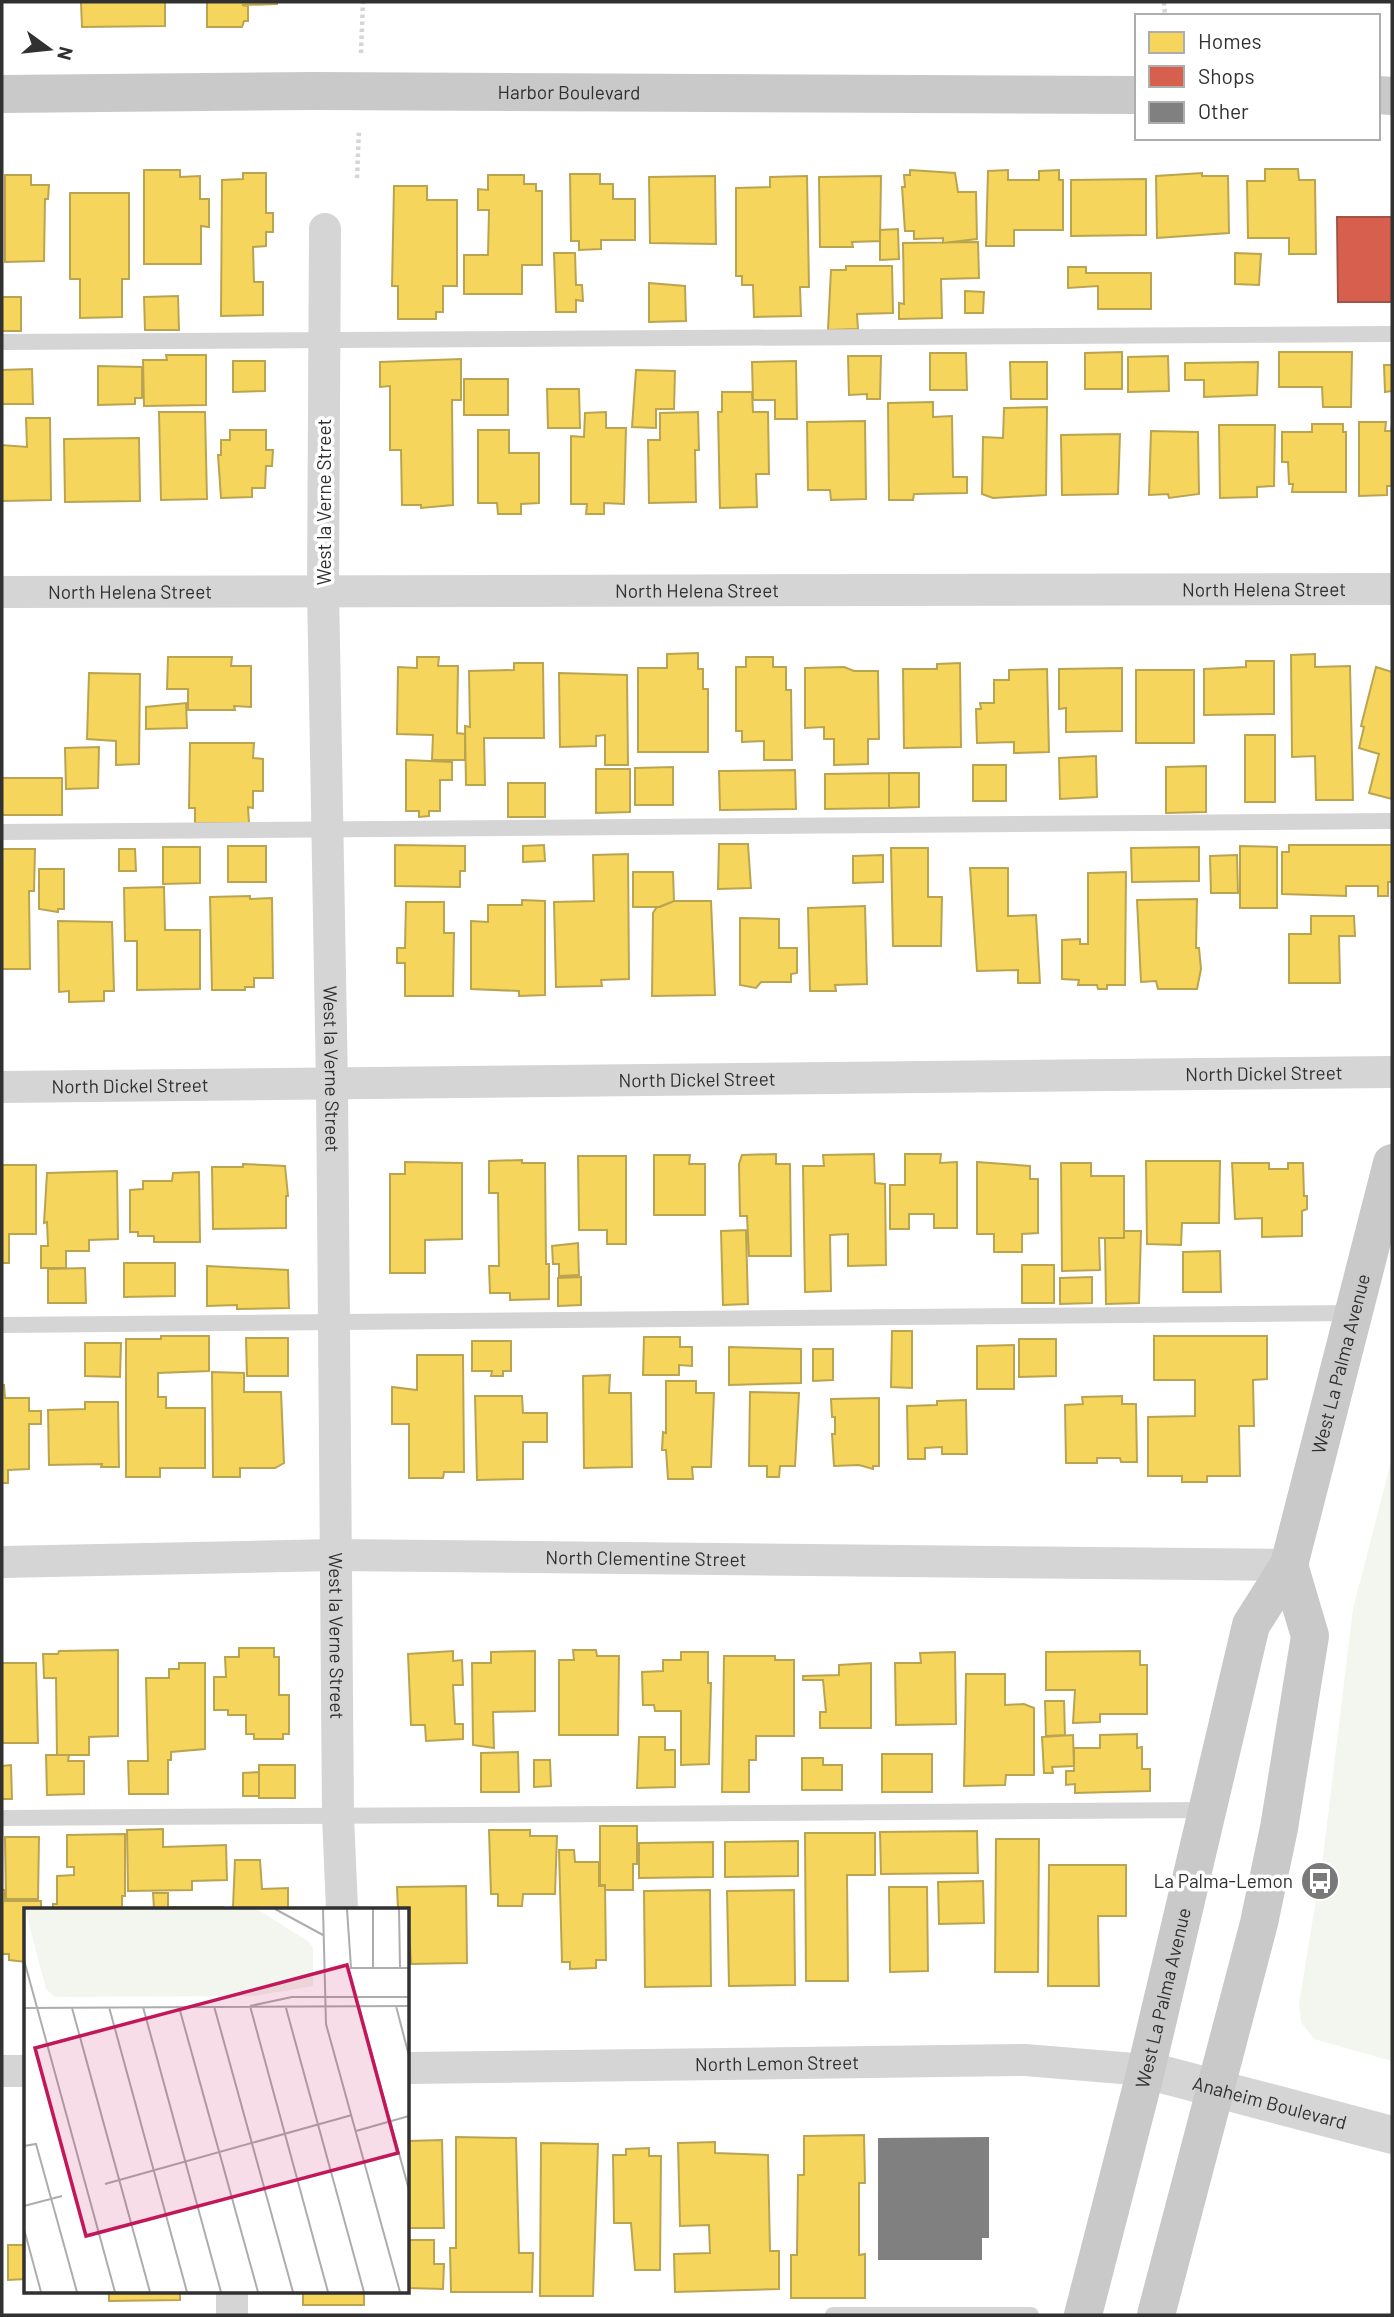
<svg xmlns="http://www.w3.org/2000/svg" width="1394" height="2317" viewBox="0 0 1394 2317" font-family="Barlow,sans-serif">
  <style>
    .green { fill: #f2f6ee }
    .homes { fill: #f6d55c; stroke: #bba44f; stroke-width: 2 }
    .shops { fill: #d6604d; stroke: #a45245; stroke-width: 2 }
    .building { fill: #808080 }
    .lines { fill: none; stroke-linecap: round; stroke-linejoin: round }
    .path { stroke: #d5d5d5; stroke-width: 4.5; stroke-dasharray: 3.5 3.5; stroke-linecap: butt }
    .service { stroke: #d5d5d5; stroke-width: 16 }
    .minor { stroke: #d5d5d5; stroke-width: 32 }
    .tertiary { stroke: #d5d5d5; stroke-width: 38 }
    .primary { stroke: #c9c9c9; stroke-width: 38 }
    .labels { text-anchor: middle; stroke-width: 7; stroke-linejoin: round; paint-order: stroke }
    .street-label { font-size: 19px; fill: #313131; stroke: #fff }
    .poi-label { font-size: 19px; fill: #313131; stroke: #fff; text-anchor: end }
    .inset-road { fill: none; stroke: #adadad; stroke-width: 2 }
    .view { fill: #c2185b; fill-opacity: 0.15; stroke: #c2185b; stroke-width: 3.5 }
    .inset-edge { fill: none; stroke: #313131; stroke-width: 3.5 }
  </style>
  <rect width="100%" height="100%" fill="#fff"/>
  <path class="green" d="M1392,1458V2061L1314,2039L1301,2022L1299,2004L1323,1857L1353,1609Z"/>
  <path class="homes" d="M81,2H165V26L82,27Z
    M207,2H277V4L242,5L248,6V21H244L242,27H207Z
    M1265,169H1298L1299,180H1315L1316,254H1289V238H1248L1247,181H1265Z
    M144,170H180V177L200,176V199H209V227L201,226V264H144Z
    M910,170L955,173L958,192H976L977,239L943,243V238L914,239V231H905L902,187H905L904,175H910Z
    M1008,170V180H1039V171L1059,170V180H1063V230H1014V246H986L988,171Z
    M243,173H266V213H273V232H266V246L253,247L254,282H263V315L221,316L222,180L243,179Z
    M1202,173V176H1228L1229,233L1157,238L1156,176Z
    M570,174H600V184H613V199H635V240H601V249L579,250V241H571Z
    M5,175H31V185H49L48,199H45L44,261L5,262Z
    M488,175H524V184H536V191H542V265H522V294H464V255H488L489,210H478V189L488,190Z
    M715,176L716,244L650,243L649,177Z
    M807,176L809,287H800L801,316L754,317L753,285H742V276H736V188L770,187V177Z
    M881,176L880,241L852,242L853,247H820L819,177Z
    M1146,179V235L1071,236V180Z
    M394,186H427V200H457V286H443V312H436V319H398V286H392Z
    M70,193H129V279H122V317L80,318V279H70Z
    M898,229L899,259L880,260V230Z
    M978,242L979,278L941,279L942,318L899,319V303L904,304L903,243Z
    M554,253H575L576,285H582L583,301L576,300V312H556Z
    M1235,253L1261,254L1259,285L1235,284Z
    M846,266H892L893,313L857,314L858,329L828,330L831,270H846Z
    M1068,267H1086V273H1151V309H1098V286L1068,288Z
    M649,283L685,286L686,321L649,322Z
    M965,291L984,292L983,313H965Z
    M178,296L179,330H145L144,297Z
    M2,297H21V331H2Z
    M1122,352V389H1085V353Z
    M1279,352H1352L1351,407H1323L1322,387H1279Z
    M930,353H966L967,390H930Z
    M166,355H206V405L144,406L143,360H167Z
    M848,356H881L880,399H867V394L849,395Z
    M1168,356L1169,391L1128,392V357Z
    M461,359V400H452L453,505L421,508V505H402L401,450H390V386L380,387V362Z
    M233,361H265V391L233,392Z
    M796,361L797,419H775V400H753L752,362Z
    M1010,362H1047V399H1011Z
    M1258,362L1257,395L1204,397V380H1185V363Z
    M1384,365H1392V391L1385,392Z
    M98,366L142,367V398H135V404L98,405Z
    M32,369L33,404H2V370Z
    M636,370L675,371L674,409H656V428L632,427Z
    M464,379H508V415H464Z
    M547,389H579L580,428H548Z
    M722,392H752L753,412H768L769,474H756L757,507L720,508L718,412H722Z
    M933,402V417L952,416L953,477H967V493L914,494L913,500H889L888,403Z
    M1047,407L1046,495L993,498L982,494L983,437L1003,438L1004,408Z
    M159,412H205L207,499L161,500Z
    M606,412V428H626L624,504L604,503V514H586L587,504H571V436L584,437L585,413Z
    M698,412L699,450H695L696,502L649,503L648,440H660V413Z
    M26,418H50L51,500L2,501V445L27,447Z
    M865,421L866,499L831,500L830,490H808L807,422Z
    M1359,422H1386L1385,431H1391L1392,423V486H1387V495L1359,496Z
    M1312,424H1343V432H1346V492H1292L1293,484H1289L1288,462H1282V432H1312Z
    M1219,425H1275L1274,486L1257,487V497L1220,498Z
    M230,430H266V450H273L272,466H266L265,488H252V497L221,498L218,455H221V440H230Z
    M478,430H509V453H539V503L521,504V514H498L497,503H478Z
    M1151,431L1198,432L1199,494L1169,498L1168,494L1149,495Z
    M1120,434L1118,494L1062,495L1061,435Z
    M139,438L140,501L65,502L64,439Z
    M698,653V669H703V689H708V752H638V668H667V654Z
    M1315,654V667L1350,666L1353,800H1316L1315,756L1292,757L1291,655Z
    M168,657H232L231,666H251V707L234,706L235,710H188V689H167Z
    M417,657H439L438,666H458L457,733L465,734V760H432L433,735L397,734L398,667L417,668Z
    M746,657H773V667H786V690H791L792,760H764V741L742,742V731H736V667H746Z
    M1246,661H1274V714L1204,715V669L1246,667Z
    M514,663H543L544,738H484L485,785H466L465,726L470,727L469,671L514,670Z
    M960,663L961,747L904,748L903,669H937V664Z
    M844,667L854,671H878L879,739H868V764L834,765V739H824V727L805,728V668Z
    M1376,667L1392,672V799L1369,793L1379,754L1359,748L1364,727L1361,726Z
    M1122,668V731L1066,732V708L1059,709V669Z
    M1047,669L1049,752L1014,753V742L977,743L976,709H981L980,703H994V680H1009V670Z
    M1136,670H1194V743H1136Z
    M89,673L140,674L139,764L116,765V741L87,739Z
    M559,673L627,675L628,765H605V735L596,736V746L560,747Z
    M186,703L187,728L146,729V707Z
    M1245,735H1275V802H1245Z
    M190,743H254L253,758L263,759V791H253V808L248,807L249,823H195V808H189Z
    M99,747L98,788L66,789L65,748Z
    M1096,756L1097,797L1060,799L1059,758Z
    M406,760L452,762V780H440V811H429V816L419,817V811H406Z
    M973,765H1006V801H973Z
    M1206,766V812L1166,813V767Z
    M673,767V805H635V768Z
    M596,769H630V812L596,813Z
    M795,770L796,809L720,810L719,771Z
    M889,773H919V807L889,808Z
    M889,773V808L825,809V774Z
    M2,778H62V815H2Z
    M508,783H545V817H508Z
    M719,844H748L751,888L718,889Z
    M395,845L465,846V871H460V887L395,886Z
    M544,845L545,861L523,862V846Z
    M1289,845H1392V882H1388V896H1378V886H1346V896L1282,894V852H1289Z
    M228,846H266V882H228Z
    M1240,846L1277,847V908H1240Z
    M163,847H200V883L163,884Z
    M1199,847V881L1132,882L1131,848Z
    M891,848H928V897H942L941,946H893Z
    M2,849H35L34,891H29L30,969H2Z
    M119,849H135L136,871H119Z
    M628,854L629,979L601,980L602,986L556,987L554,902L594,901L593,855Z
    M883,855V882L853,883V856Z
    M1237,855L1238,893H1211L1210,856Z
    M970,868H1008V916L1036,915L1040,983H1018V970L977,971Z
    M39,869H64V909H58V912L39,909Z
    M633,872H673L674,901L660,907H633Z
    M1126,872L1125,985H1107V989H1098L1097,985H1078L1079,980L1062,979V940L1080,939V944H1088V873Z
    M164,887L165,930H200V989L137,990V941H125L124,888Z
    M250,896V899L272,898L273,978H254V987H245V990H212L210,897Z
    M1197,899L1196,948H1199L1201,969L1197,989H1158L1156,981L1141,982L1137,900Z
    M522,900L545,901V995L519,996V991L471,989V921L488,922V905H522Z
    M674,901H711L715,995L652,996L653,913L656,908Z
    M406,902H444V933H454L453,996H405V963H397V948H405Z
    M865,906L867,984L835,985L836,991H810L808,908Z
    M1311,916H1354L1355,936H1339L1340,983H1289V934H1311Z
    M740,918L779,919V948H797V973L791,974V982H761L756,988L740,985Z
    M58,921L112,922L114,991H104V1001L69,1002V991L59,992Z
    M776,1154V1164H790L791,1256H749L747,1216H740L739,1164L742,1155Z
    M874,1154L875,1183L885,1184L886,1265L848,1266V1234L830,1235L831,1291L805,1292L803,1166H824L823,1155Z
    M905,1154H941L940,1163L957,1162V1228H934V1214H909V1229H890V1185H905Z
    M654,1155H690L689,1164H705V1215H654Z
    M578,1156H626V1244H607V1230H579Z
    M522,1160V1163H545L546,1264H549V1299L510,1300V1293H490L489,1266H499L498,1193H489V1161Z
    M1146,1161H1220L1219,1223H1182L1181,1245L1147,1244Z
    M405,1162L462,1163V1239L425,1240V1273H390V1174H405Z
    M977,1162L1030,1166V1179H1038V1233L1022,1234V1252H994V1234H977Z
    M1061,1163H1091V1176H1124V1238H1099L1100,1270L1062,1271Z
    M1232,1163H1269V1169H1288V1163H1303L1304,1196H1307V1209L1302,1211V1236L1262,1237V1218L1235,1219Z
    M243,1164L285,1166L288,1196H286V1228L213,1229L212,1167H243Z
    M2,1165H36V1234H9V1263H2Z
    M117,1171L118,1239L89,1240V1251H66V1268H41V1246H48L47,1222L44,1223L47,1173Z
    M199,1172L200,1242H154V1236H138V1232H130V1190L143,1189V1181H172L173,1173Z
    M746,1230L748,1304L723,1305L721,1231Z
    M1124,1231H1141L1139,1303L1106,1304L1105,1238H1124Z
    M578,1243L579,1275L559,1276V1264H553L552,1246Z
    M1220,1251L1221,1292H1183V1252Z
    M124,1263H175V1296L124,1297Z
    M1022,1265H1054V1303H1022Z
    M207,1266L288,1270L289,1308L237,1309V1305L207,1306Z
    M85,1268L86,1303H48V1269Z
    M581,1277V1305L558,1306V1278Z
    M1092,1277V1303L1060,1304V1278Z
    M892,1331H912V1388L891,1387Z
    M161,1336H209V1371L158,1373V1397H166V1408H205V1468H160V1477H126V1339H161Z
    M1154,1336H1267V1379L1253,1380L1254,1426H1239L1240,1476H1207V1482H1182V1476H1148V1417L1195,1416V1380H1154Z
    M644,1337H680V1347H692V1366L679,1365V1375H643Z
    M246,1338H288V1376H247Z
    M1019,1339H1056V1376L1019,1377Z
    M472,1341H511V1371H503V1376H491L492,1371H472Z
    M85,1343H121L120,1377L85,1376Z
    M1014,1345V1389H977V1346Z
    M729,1347L801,1349V1383L729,1385Z
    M813,1349H833V1380L813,1381Z
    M417,1355H463L464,1472H444L443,1478H409V1424H392V1387L417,1390Z
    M212,1372L244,1373V1392H281L284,1463L275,1468H240V1477H213Z
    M610,1375L609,1393H631L632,1467L584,1468L583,1376Z
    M666,1381H696V1393H714L711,1467H692L693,1479H668L666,1450H662L663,1432L666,1433Z
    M2,1385H4L5,1398H29V1411H41V1424H29V1469L8,1470V1483H2Z
    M750,1392L799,1393L795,1466H780L779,1477H767V1466H749Z
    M475,1396H522L523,1413H547V1442H523V1479L477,1480Z
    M1122,1396V1404H1136L1137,1462H1121L1120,1458H1097V1463H1066L1065,1405L1083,1404L1082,1397Z
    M879,1398V1466H873V1469L859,1465L834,1466L832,1434H835V1417H832L831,1399Z
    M966,1400L967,1454H942V1447L925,1448V1459H908L907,1406L937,1405V1401Z
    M85,1402H118L119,1467H101L102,1464L49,1465L48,1410L85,1409Z
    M239,1648H274V1657H279V1695H289V1734H283V1739H254V1734H246V1715H228V1710H214V1677H226L225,1657H239Z
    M118,1650V1736L89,1737V1755H57L56,1678H44L43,1654H58L59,1651Z
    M573,1650H596L597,1656H619L618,1735H559V1660H574Z
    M453,1651V1661L462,1660L463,1685H453L455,1724H463V1739L426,1741L425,1725H411L408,1654Z
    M535,1651V1711L493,1712L494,1748L473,1745L472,1663H491V1652Z
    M1140,1651V1665H1147V1714H1100V1722L1073,1723L1075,1690H1046V1652Z
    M681,1652H708V1683H711L709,1764L681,1765V1711H655L654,1705H643L642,1672L663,1671V1660H681Z
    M955,1652L956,1724L896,1725L895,1663H921L920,1653Z
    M724,1656H775V1660H794V1736H756V1760H749V1792H722Z
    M2,1663H36L38,1743H2Z
    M179,1663H205V1749L171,1752V1760H168V1794H129L128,1761H148L146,1678H169V1669H179Z
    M871,1663V1728H820V1712H826L823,1680H803V1676L839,1675V1665Z
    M966,1674H1005V1705L1024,1704L1034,1708V1775H1006L1005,1785L964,1786Z
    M1045,1701H1064L1065,1735L1046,1736Z
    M1137,1734V1748L1142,1747V1769H1150V1791L1075,1793V1784L1066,1785V1771H1074V1748H1100V1735Z
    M1073,1735L1074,1766L1052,1767L1053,1773H1044L1042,1737Z
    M639,1737H665V1750H675V1787L637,1788Z
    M518,1752L519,1792H481V1753Z
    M882,1754H932V1792H882Z
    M46,1755H69L68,1761H84V1794L47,1795Z
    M802,1758H823V1765H842V1790H802Z
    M534,1760H550L551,1786L534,1787Z
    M11,1765L12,1799H2V1766Z
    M259,1765H295V1798H259Z
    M259,1772V1796H243V1773Z
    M600,1826H637V1864H633V1890H605V1885H600Z
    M163,1829V1847L226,1845L227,1880L192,1881V1890L128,1891L127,1830Z
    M489,1830H530V1836H557L555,1894H523L522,1906H498V1894H491Z
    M977,1831L978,1873L881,1874L880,1832Z
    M805,1833H875V1875H847L848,1981H806Z
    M125,1834V1896H122V1909H53V1904H57V1876L74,1875V1867H67V1835Z
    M5,1837H39L38,1899H6Z
    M996,1839H1039L1038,1972H995Z
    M798,1841V1876L725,1877V1842Z
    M713,1842V1877L639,1878V1843Z
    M559,1850H574L575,1862H599V1886H605L606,1960H596V1968L570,1969V1962H562Z
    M235,1860H260L262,1889L288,1888V1909H227L233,1907Z
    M1049,1865H1126V1916H1098L1099,1986H1048Z
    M983,1881L984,1923L939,1924L938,1882Z
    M466,1886L467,1963L411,1964L408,1909H398L397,1887Z
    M889,1887H927L928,1971L890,1972Z
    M2,1890H5V1901H41V1909H26V1962L9,1960V1954H2Z
    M710,1890L711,1986L645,1987L644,1891Z
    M794,1890L795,1985L729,1986L727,1891Z
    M153,1893H168V1907H223V1909H154Z
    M864,2135L865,2183H859V2255L865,2254V2298H791V2255H797L798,2175H804V2136Z
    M456,2137L516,2138L519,2253H533L532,2292H451L450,2248H456Z
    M442,2140L444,2228H408V2141Z
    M715,2142V2153L768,2155L770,2251H779V2289L675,2292L674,2254L710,2253L709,2225L680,2226L678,2143Z
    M541,2143L598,2144L593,2296H540Z
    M649,2148V2156H661L660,2270H635L631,2223H614L613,2155H626V2149Z
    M24,2166H26V2233H25Z
    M408,2240H434V2264H444L443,2289L408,2288Z
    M8,2245H26V2279L8,2280Z
    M109,2291H180V2300L109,2301Z
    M303,2291H364V2305H303Z"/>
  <path class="shops" d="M1337,217H1392V302H1338Z"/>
  <path class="building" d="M989,2137V2238H982V2260H878V2138Z"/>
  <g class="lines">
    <path class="path" d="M1164,2L1165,16
      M361,53L363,2
      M357,178L359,129"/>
    <path class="service" d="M2,342L1392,334
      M2,832L1392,821
      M2,1325L1354,1313
      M2,1818L1207,1810
      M833,2315H1031"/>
    <g class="minor">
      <path id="s1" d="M325,229L323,589L332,1084L338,1816L342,1909"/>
      <path id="s2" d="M2,592L1392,589"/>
      <path id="s3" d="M2,1087L1392,1072"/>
      <path id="s4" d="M2,1562L334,1555L1289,1565"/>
      <path id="s5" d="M408,2068L1025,2060L1146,2070"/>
      <path d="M2,2071H26"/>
      <path d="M232,2291V2315"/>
    </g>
    <path class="tertiary" id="s6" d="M1146,2070L1392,2135"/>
    <g class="primary">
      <path id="s7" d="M2,94L314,91L1137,95"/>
      <path d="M1378,95L1392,96"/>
      <path id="s8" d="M1083,2315L1146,2070L1251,1625L1289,1565L1392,1163"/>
      <path d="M1156,2315L1259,1923L1279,1828L1310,1636L1289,1565"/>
    </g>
  </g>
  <defs>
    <symbol id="bus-disc" viewBox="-11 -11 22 22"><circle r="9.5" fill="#797979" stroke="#fff"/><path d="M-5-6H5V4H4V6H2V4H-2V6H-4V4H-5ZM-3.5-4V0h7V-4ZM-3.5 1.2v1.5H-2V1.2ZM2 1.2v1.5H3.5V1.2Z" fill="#fff"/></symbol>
  </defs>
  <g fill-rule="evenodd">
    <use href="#bus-disc" x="1298" y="1859" width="44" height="44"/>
  </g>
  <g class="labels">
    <g class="street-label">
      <text dy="7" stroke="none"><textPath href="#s7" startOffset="567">Harbor Boulevard</textPath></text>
      <text transform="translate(324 502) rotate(-90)" y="7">West la Verne Street</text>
      <text dy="7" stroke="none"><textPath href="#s2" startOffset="695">North Helena Street</textPath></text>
      <text dy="7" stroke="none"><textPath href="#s2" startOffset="1262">North Helena Street</textPath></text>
      <text dy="7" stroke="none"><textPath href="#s2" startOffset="128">North Helena Street</textPath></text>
      <text dy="7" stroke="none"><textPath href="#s1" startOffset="840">West la Verne Street</textPath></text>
      <text dy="7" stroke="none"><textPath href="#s3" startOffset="1262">North Dickel Street</textPath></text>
      <text dy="7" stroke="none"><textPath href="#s3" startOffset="695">North Dickel Street</textPath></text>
      <text dy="7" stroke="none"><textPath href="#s3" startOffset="128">North Dickel Street</textPath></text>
      <text dy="7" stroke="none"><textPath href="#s8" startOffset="989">West La Palma Avenue</textPath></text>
      <text dy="7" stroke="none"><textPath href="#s4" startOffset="644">North Clementine Street</textPath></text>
      <text dy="7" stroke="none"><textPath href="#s1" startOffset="1407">West la Verne Street</textPath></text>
      <text dy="7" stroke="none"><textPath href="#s8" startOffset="327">West La Palma Avenue</textPath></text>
      <text dy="7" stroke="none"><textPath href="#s5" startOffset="369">North Lemon Street</textPath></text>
      <text dy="7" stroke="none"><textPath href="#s6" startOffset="128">Anaheim Boulevard</textPath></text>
    </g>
    <g class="poi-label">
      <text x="1293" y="1888">La Palma-Lemon</text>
    </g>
  </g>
  <g transform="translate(24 1908)">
    <rect width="385" height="385" fill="#fff"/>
    <path d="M1,1H233L285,34L289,40V78L230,88L31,89L22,81Z" fill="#f2f6ee"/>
    <path class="inset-road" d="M251,1L299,27M299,1L302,116L376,384M323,1L327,60H385M375,1L376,60M0,52L91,384M349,60V1M190,98L269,384M226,98L304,384M226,98L268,89H385M372,98L385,148M85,99L163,384M119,99L197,384M155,99L234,384M335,99L385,282M0,100L385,98M48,100L126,384M262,100L340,384M332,223L385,208M0,238L12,236L53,384M81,276L328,207M0,298L38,288M0,321L17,384"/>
    <path class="view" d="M323,57L374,245L62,328L11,140Z"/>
    <rect width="385" height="385" class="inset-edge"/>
  </g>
  <rect width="1394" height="2317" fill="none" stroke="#313131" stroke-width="7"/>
  <rect x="1135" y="14" width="245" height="126" fill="#ffffff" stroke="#adadad" stroke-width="2"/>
  <rect x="1149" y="32" width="35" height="21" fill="#f6d55c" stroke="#adadad" stroke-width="2"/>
  <text x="1198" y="49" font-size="21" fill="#313131">Homes</text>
  <rect x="1149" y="66" width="35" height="21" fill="#d6604d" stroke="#adadad" stroke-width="2"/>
  <text x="1198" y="84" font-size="21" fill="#313131">Shops</text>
  <rect x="1149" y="102" width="35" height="21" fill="#808080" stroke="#adadad" stroke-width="2"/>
  <text x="1198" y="119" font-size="21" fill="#313131">Other</text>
  <g transform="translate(49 49) rotate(105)" stroke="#ffffff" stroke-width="5" paint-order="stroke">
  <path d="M0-5L12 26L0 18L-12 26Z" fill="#313131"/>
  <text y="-10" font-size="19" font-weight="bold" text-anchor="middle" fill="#313131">N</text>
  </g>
</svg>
